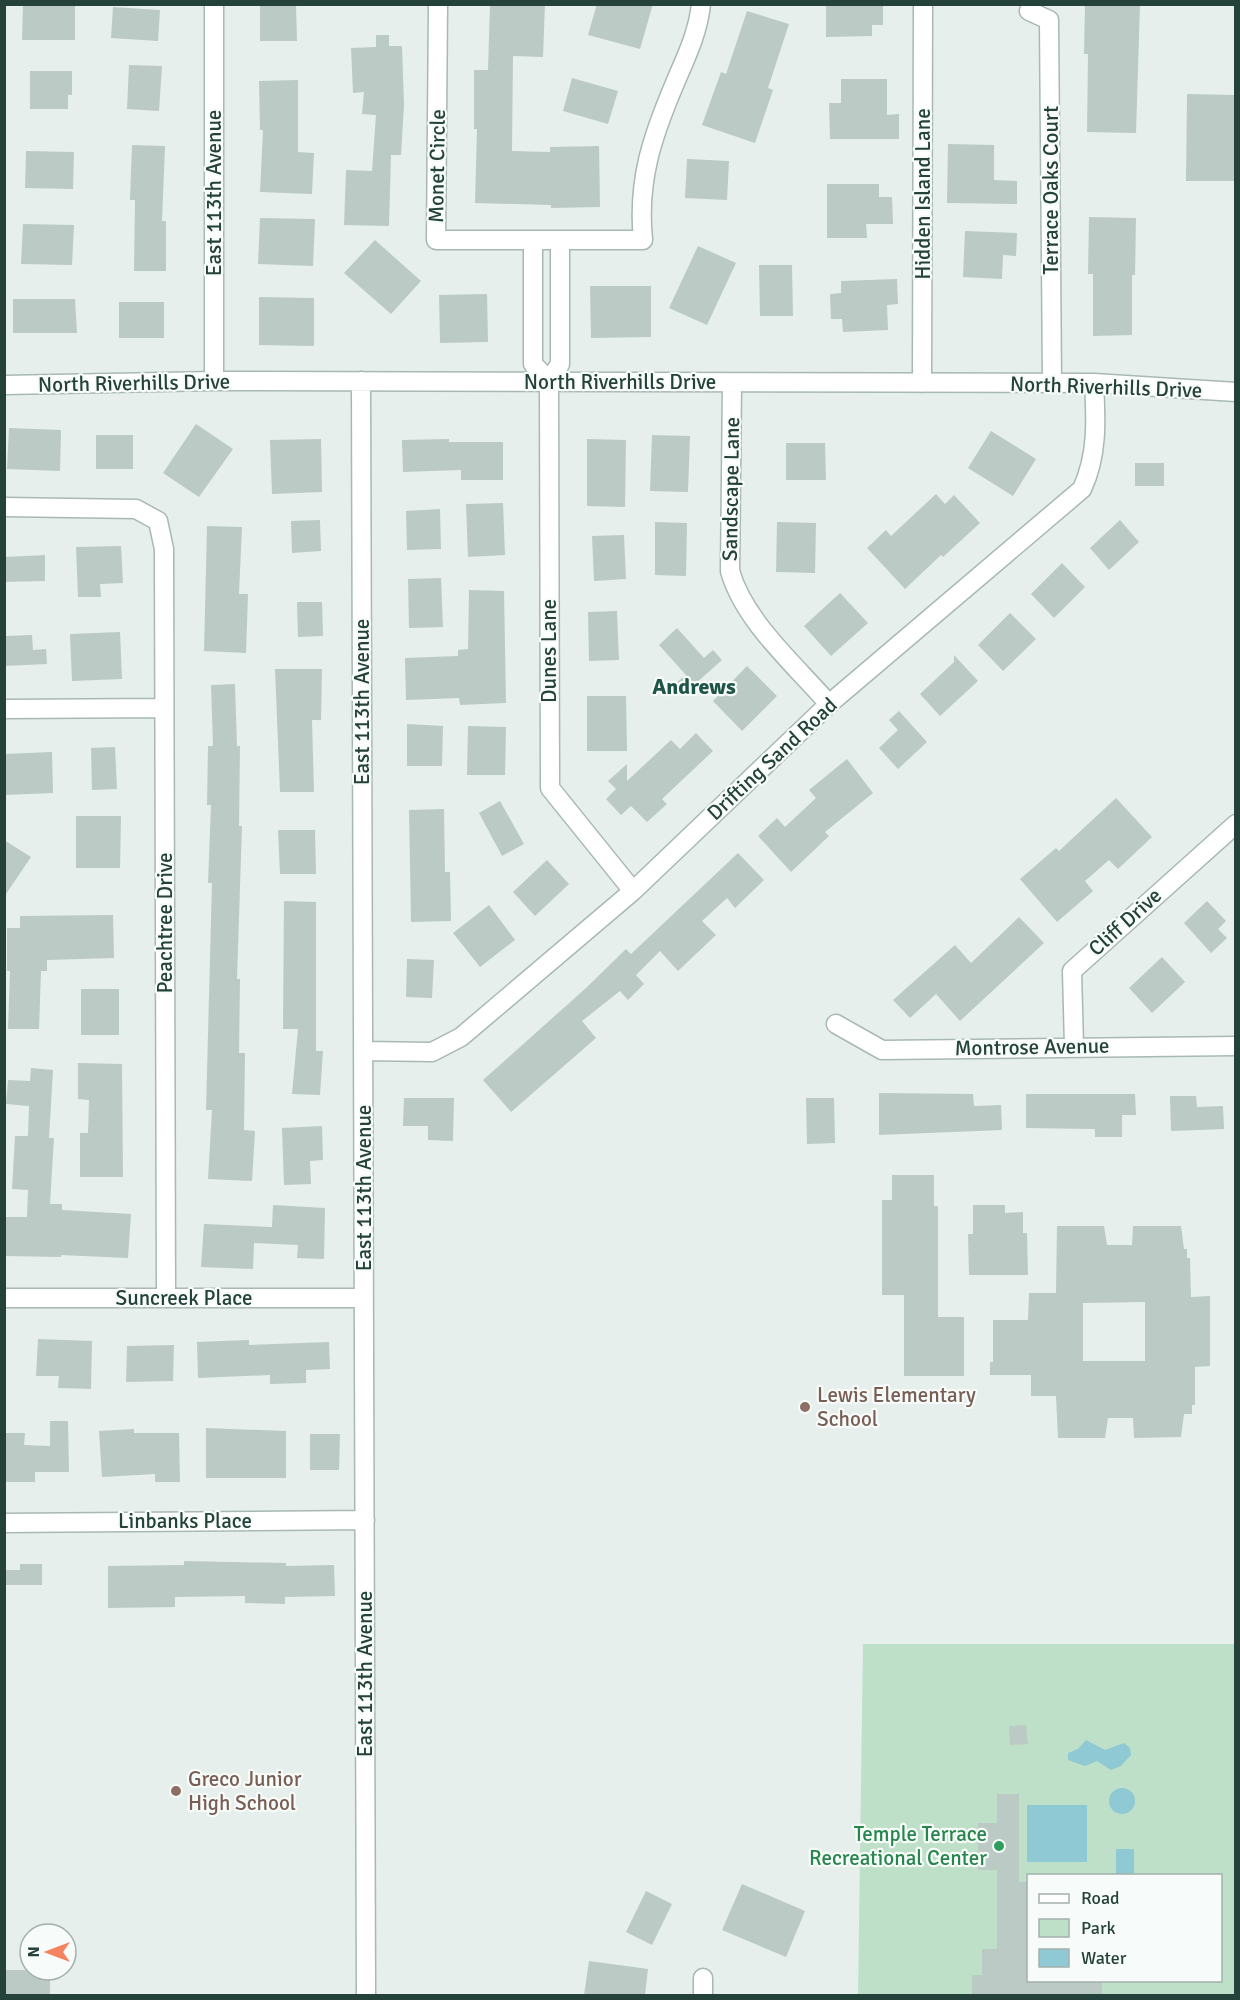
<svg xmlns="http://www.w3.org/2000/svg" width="1240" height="2000" viewBox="0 0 1240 2000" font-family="Signika,sans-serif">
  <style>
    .green { fill: #bfe0c8; fill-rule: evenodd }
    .water { fill: #8ec9d4 }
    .building { fill: #bbcac4; fill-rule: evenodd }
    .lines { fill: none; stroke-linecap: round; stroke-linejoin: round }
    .minor-casing { stroke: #a8b8b2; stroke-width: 21 }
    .minor { stroke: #fff; stroke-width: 18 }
    .education-dot { fill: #8d6e63; stroke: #f7fbf9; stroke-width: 2 }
    .leisure-dot { fill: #2e9e5b; stroke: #f7fbf9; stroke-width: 2 }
    .labels { text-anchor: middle; stroke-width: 4.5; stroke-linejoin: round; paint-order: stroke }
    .street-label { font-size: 21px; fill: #24423a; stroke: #f7fbf9 }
    .education-label { font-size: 21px; fill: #785e54; stroke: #f7fbf9; text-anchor: start }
    .leisure-label { font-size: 21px; fill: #27864d; stroke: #f7fbf9; text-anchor: end }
    .neighbourhood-label { font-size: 22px; font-weight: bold; fill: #1f5548; stroke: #f7fbf9 }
  </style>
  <rect width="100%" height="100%" fill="#e6efeb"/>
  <path class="green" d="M863,1644H1235V1995L858,1996ZM1028,1876H1220V1980H1028Z"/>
  <path class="water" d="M1086,1740L1105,1750L1124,1743L1130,1748L1131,1755L1121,1766L1111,1770L1097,1761L1085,1766L1068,1760V1753L1078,1749Z
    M1109 1801a13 13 0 1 1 26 0a13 13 0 1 1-26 0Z
    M1027,1805H1087V1862H1027Z
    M1116,1849H1134V1875H1116Z"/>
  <path class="building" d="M23,4H75V40H22Z
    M260,4H296L297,41H260Z
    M490,4H545L543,57L513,56L512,151L550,152V147L599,146L600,207L551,208V205L475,203L477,129H474V70H488Z
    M597,4H653L640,49L588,35Z
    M826,4H883V25H872V36L826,37Z
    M1085,4H1140L1136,133L1087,132L1088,54H1084Z
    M113,7L160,10L158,41L111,38Z
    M747,11L789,24L768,88L773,90L755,143L702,125L721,72L726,74Z
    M376,35H389V46H402L404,105L401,155H391L389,226L344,225L346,170L372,171L376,115L362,114L364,92L353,93L351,48L376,47Z
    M129,65L162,66L159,111L127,109Z
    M30,71H72V95H68V109H30Z
    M572,78L618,91L608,124L563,111Z
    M841,79H887V115L899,114V139H830L829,103H841Z
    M298,80V152L314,153L312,194L260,192L263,130H260L259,81Z
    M1187,94L1236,95V181H1186Z
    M948,144L994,145V180L1017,181V204L947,203Z
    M132,145L165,146L162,221H166V271H134L135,200H130Z
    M26,151L74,152L73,189L25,188Z
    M687,159L729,161L727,200L685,198Z
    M827,184H879V197H892L893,224H866L867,238H827Z
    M1089,217L1136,218L1135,275H1132V335L1093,336V274H1088Z
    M260,218L315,219L313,266L258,264Z
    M23,224L74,225L72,265L21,264Z
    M965,231L1017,233L1016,256L1003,255L1002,279L963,277Z
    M375,240L421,281L391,314L344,273Z
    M698,246L736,263L707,325L669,308Z
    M759,265H792L793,316H760Z
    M897,279L898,304L887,305L888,330L843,332L842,319H831L830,294L841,293V281Z
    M590,286H651V337L591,338Z
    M487,294L488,342L440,343L439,295Z
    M259,297L314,298V346L259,345Z
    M13,299H75L77,333H13Z
    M119,302H164V338H119Z
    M196,424L233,449L199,497L163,473Z
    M9,428L61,430L60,471L7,469Z
    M991,431L1036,459L1013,496L968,468Z
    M96,435H133V469H96Z
    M652,435L690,436L688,492L650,491Z
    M321,439L322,492L272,494L270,440Z
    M449,439V442H503V480H461V470L403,472L402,440Z
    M587,439L626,440L625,507L587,506Z
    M786,443H825L826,480H786Z
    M1135,463H1164V486H1135Z
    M936,494L945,504L954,495L980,523L943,557L941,555L905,589L867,548L886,530L891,536Z
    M503,503L505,555L468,557L466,504Z
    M440,509L441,549L407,550L406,511Z
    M320,520L321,551L292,553L291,521Z
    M1120,520L1139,542L1109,570L1090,548Z
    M655,522L687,523L686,576L655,575Z
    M777,522L816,523L815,573L776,572Z
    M207,526L242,527L239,594H248L246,653L204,651Z
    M624,535L626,579L594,581L592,536Z
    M121,546L123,583L100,584L101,597H78L76,547Z
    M45,555V581L4,582V557Z
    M1062,563L1085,587L1054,618L1031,594Z
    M441,578L443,627L409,628L408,579Z
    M469,590L504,591L506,703L460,705L459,698L406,700L405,658L458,656V650L468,649Z
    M840,593L868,623L831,656L804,626Z
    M297,602H322L323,636L298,637Z
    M617,611L619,660L589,661L588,612Z
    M1010,613L1036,639L1003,671L978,645Z
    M677,628L704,658L713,650L722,660L686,692L677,682L686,675L659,645Z
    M120,632L122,679L72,681L70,634Z
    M32,635L33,650L46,649L47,664L4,666V636Z
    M954,655L978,681L940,716L920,694L954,662Z
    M747,666L777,696L742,731L713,701Z
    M275,669H322L321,720H312L314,792H280Z
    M235,684L237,746H240L239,826H242L237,979H240L239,1053H245L244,1130L255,1131L252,1181L208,1179L212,1110H206L212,883H208L211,805H207L208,746H213L211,685Z
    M587,696H626L627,751H587Z
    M899,711L927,742L898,769L879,748L898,730L889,720Z
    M407,724L443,726L442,766H407Z
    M468,726L506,727L505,775H467Z
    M696,733L713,751L662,799L667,804L647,822L631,806L621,815L606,799L616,789L608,781L627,764V781L671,740L680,749Z
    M115,747L117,789L92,790L91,748Z
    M52,752L53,793L4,795V754Z
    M847,759L873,793L825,832L829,836L791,872L758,836L777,818L785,827L816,798L809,790Z
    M1116,798L1152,837L1118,869L1109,860L1085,881L1093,891L1057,922L1020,879L1056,848L1059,851Z
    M500,801L524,844L502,856L479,813Z
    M444,809L445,872H450L451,921L411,922L409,810Z
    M76,816H121L120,868H76Z
    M278,830H315L316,874H280Z
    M4,840L31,857L4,897Z
    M738,853L764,880L735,908L727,898L702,921L716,935L678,971L660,951L636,975L644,984L628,1000L620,991L582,1021L596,1038L511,1112L483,1080L586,988L626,949L631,954Z
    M547,860L569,884L535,916L513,892Z
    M284,901L316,902V1051H323L320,1095L292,1094L298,1029H283Z
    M1207,901L1226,921L1218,929L1227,938L1211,953L1184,923Z
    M489,905L515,940L480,967L453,933Z
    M113,915L114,958L47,960V971H41L39,1029H8L10,971H7V928H20V916Z
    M1019,917L1044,943L960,1021L936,994L910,1018L893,1000L955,945L971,963Z
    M1162,957L1185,982L1152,1013L1129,988Z
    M407,959L434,960L432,998L406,997Z
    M81,989H119V1035H81Z
    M78,1063L122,1064L123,1177H80V1133H88L89,1100L78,1099Z
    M31,1068L53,1070L49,1138H54L50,1204H62V1210L131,1214L128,1258L61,1255V1257L4,1256V1217H27L28,1190L12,1189L15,1136H28L29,1106L6,1104L8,1080L30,1081Z
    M879,1093L973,1094L974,1106L1001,1105L1002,1130L879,1135Z
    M1026,1094H1135L1136,1115H1122V1137H1095V1129L1026,1128Z
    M1170,1096H1196L1197,1107L1223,1106L1224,1129L1171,1131Z
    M404,1098H454L453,1141L428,1140V1126H403Z
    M806,1098H834L835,1143L807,1144Z
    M322,1126L323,1160L310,1161L311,1184L284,1185L282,1128Z
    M892,1175H934V1206H938V1317H964V1376H904V1295H882V1200H892Z
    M273,1205L325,1208L324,1259L297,1258L298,1245L254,1243L253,1269L201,1267L204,1224L272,1227Z
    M973,1205H1005V1213L1023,1212V1233H1027L1028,1275H969L968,1234H973Z
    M1057,1226H1104L1107,1245H1132L1133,1226H1181L1184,1249H1187V1258H1190L1191,1297L1210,1296V1366L1195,1367V1405H1192V1414H1184L1181,1437L1134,1438L1133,1418H1108L1105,1438H1058L1056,1396H1031V1375H990V1362H993V1320H1028L1029,1293H1056ZM1145,1302V1361H1083V1303Z
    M38,1339L92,1341L91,1389L58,1388L59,1376H36Z
    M249,1340V1345L329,1342L330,1369L306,1370V1383L270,1384V1375L198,1378L197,1342Z
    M174,1345L173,1381L126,1382L127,1346Z
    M50,1421H68L69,1472H35V1482H4V1433H25L24,1445L50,1446Z
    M206,1428L286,1431V1478H206Z
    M134,1429V1433H179L180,1482H155V1474L102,1477L99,1431Z
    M310,1434H340L339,1470H310Z
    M184,1561L286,1563V1566L334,1565L335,1596L285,1597V1604L245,1603V1596L175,1597V1607L108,1608V1566L184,1565Z
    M20,1564H42V1585H4V1570H20Z
    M1026,1725L1028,1744L1010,1745L1009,1726Z
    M997,1794H1019V1882H1029V1980H1102V1995H972V1975H982V1949H997V1870H978V1823H997Z
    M742,1884L805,1911L786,1957L722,1930Z
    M646,1891L672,1904L652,1945L626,1932Z
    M589,1961L648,1969L645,1995H584Z
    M4,1970H50V1995H4Z"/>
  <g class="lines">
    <defs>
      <path id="minor" d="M214,4V381
        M438,4L436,240H643C637,181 652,137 675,83C686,57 698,33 701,4
        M1029,11L1049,20L1052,382
        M533,240V364L549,381
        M560,240V364L549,381L550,788L633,891
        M361,381L366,1996
        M732,383L730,571C744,621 795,665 829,704
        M922,383L923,4
        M4,385L214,381L1094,383L1236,392
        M4,507L136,509L158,521L164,549L166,1298
        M4,709L164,708
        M836,1024L882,1050L1236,1046
        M1074,1046L1072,971L1236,824
        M363,1051L432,1052L461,1037L633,891L829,704L1082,489C1098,455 1096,419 1094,383
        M4,1298H364
        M4,1523L365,1520
        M703,1978V1996"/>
    </defs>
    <use href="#minor" class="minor-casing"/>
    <use href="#minor" class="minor"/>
  </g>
  <g class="education-dot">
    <circle cx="805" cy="1407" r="6"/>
    <circle cx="176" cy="1791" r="6"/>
  </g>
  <circle class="leisure-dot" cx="999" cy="1846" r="6"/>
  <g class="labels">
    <g class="street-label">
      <text transform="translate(437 166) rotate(-89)" y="7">Monet Circle</text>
      <text transform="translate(1051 190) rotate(-90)" y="7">Terrace Oaks Court</text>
      <text transform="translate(214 193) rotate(-90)" y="7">East 113th Avenue</text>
      <text transform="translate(923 194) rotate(-90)" y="7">Hidden Island Lane</text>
      <text x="620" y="389">North Riverhills Drive</text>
      <text transform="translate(134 383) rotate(-1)" y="7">North Riverhills Drive</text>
      <text transform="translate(1106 387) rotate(2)" y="7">North Riverhills Drive</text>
      <text transform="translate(731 489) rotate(-89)" y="7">Sandscape Lane</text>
      <text transform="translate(549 651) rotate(-90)" y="7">Dunes Lane</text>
      <text transform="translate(362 702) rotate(-90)" y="7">East 113th Avenue</text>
      <text transform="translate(772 759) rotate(-43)" y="7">Drifting Sand Road</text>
      <text transform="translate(1125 922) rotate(-42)" y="7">Cliff Drive</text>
      <text transform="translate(165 923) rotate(-90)" y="7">Peachtree Drive</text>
      <text transform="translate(1032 1047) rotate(-1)" y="7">Montrose Avenue</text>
      <text transform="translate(364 1188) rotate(-90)" y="7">East 113th Avenue</text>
      <text x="184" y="1305">Suncreek Place</text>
      <text x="185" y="1528">Linbanks Place</text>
      <text transform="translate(365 1674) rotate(-90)" y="7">East 113th Avenue</text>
    </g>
    <g class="education-label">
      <text x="817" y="1402">Lewis Elementary<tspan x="817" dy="24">School</tspan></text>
      <text x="188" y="1786">Greco Junior<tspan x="188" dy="24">High School</tspan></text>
    </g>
    <g class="leisure-label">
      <text x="987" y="1841">Temple Terrace<tspan x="987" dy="24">Recreational Center</tspan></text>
    </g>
    <g class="neighbourhood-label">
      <text x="694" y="694">Andrews</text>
    </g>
  </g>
  <rect width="1240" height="2000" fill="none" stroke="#24423a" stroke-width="12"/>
  <rect x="1027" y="1874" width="195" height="108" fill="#f7fbf9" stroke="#a3b1ad" stroke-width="1.5"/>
  <rect x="1039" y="1894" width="30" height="9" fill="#ffffff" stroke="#a3b1ad" stroke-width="1.5"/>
  <text x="1081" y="1904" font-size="18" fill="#24423a">Road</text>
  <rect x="1039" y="1919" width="30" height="18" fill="#bfe0c8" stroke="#a3b1ad" stroke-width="1.5"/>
  <text x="1081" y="1934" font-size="18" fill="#24423a">Park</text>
  <rect x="1039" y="1949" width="30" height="18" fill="#8ec9d4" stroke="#a3b1ad" stroke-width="1.5"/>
  <text x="1081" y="1964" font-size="18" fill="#24423a">Water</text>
  <g transform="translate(48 1952) rotate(270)"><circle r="28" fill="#f7fbf9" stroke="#a3b1ad" stroke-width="1.5"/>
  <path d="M0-4.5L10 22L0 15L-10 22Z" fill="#f4845f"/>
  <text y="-9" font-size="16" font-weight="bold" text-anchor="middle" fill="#24423a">N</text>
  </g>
</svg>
